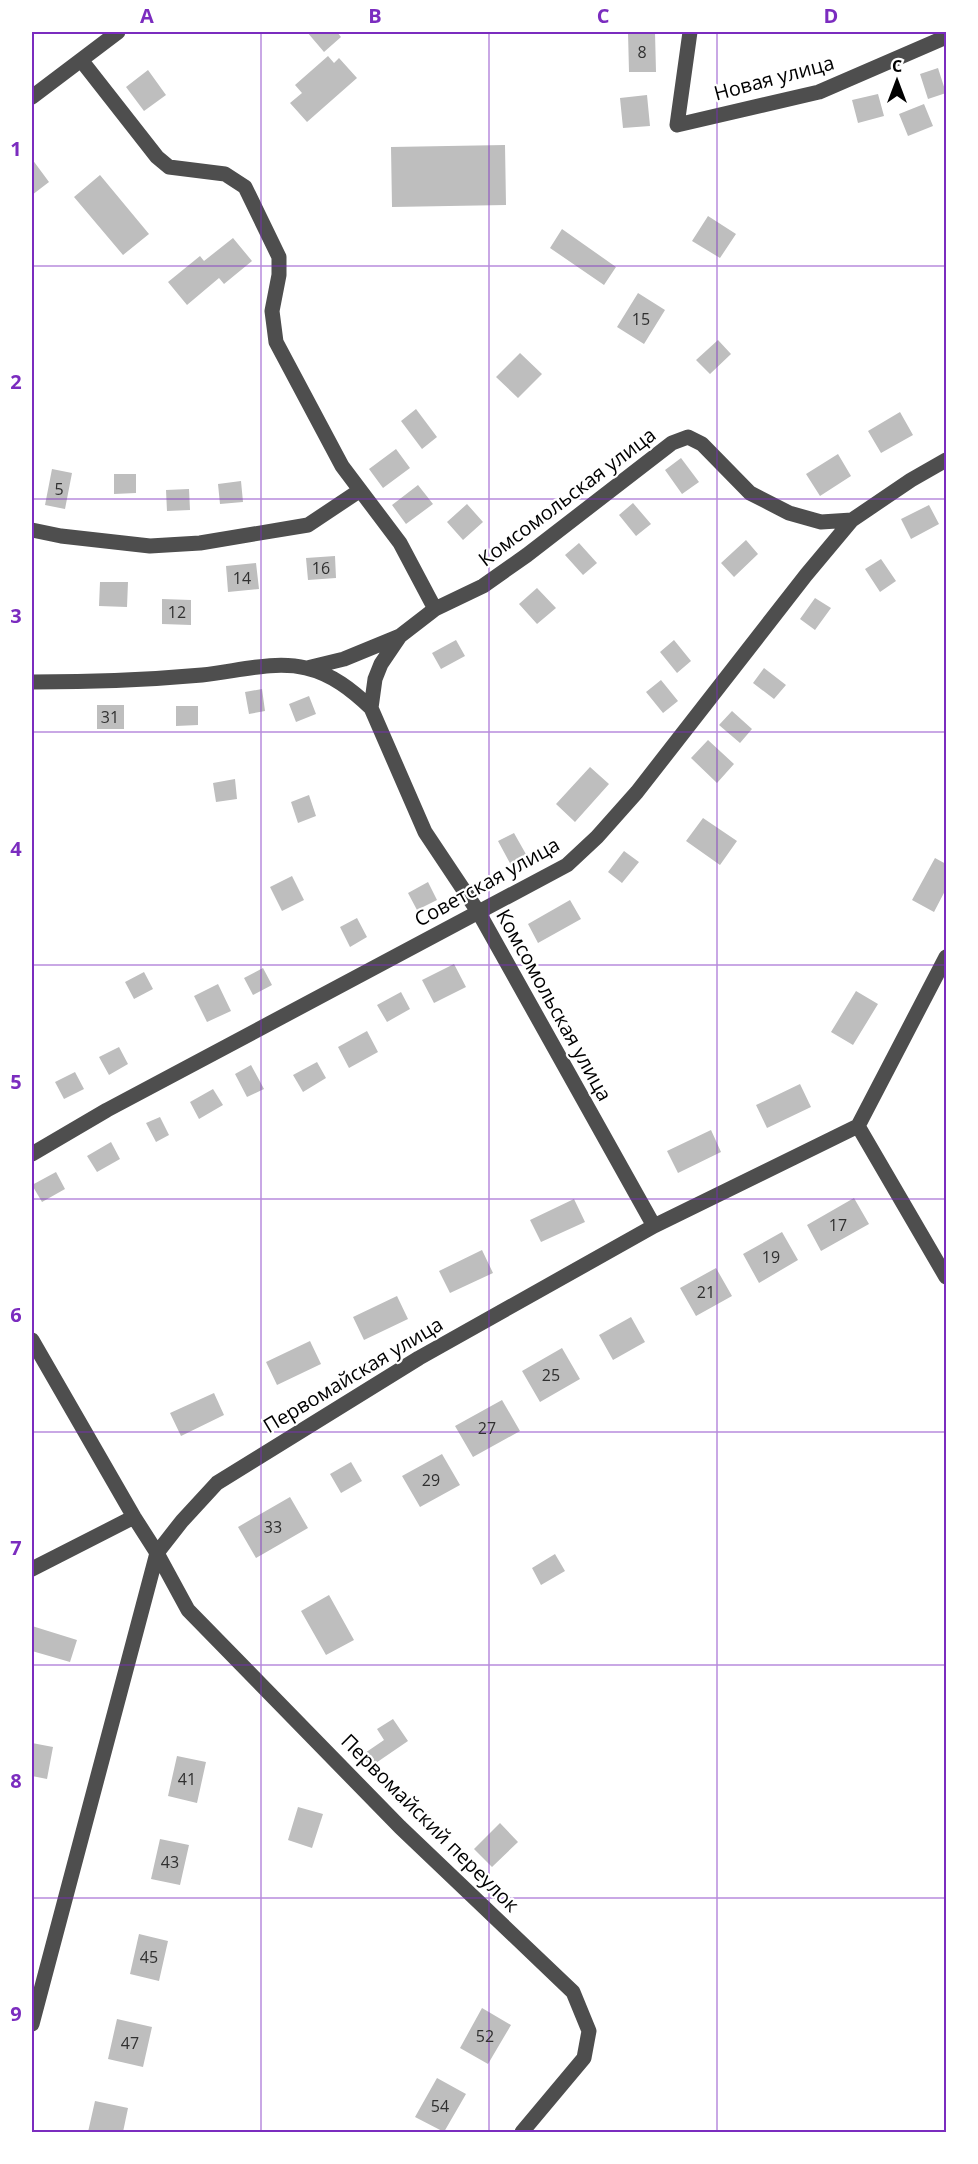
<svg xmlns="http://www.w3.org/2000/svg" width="978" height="2164" viewBox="0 0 978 2164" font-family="'Open Sans',sans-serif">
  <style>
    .building { fill: #bebebe }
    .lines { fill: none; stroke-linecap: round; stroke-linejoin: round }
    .minor { stroke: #4e4e4e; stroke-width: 15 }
    .grid { fill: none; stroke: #7b2cbf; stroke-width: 1.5; stroke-opacity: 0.55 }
    .labels { text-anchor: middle; stroke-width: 4.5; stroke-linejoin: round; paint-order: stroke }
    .number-label { font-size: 16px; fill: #303030 }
    .street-label { font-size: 20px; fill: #000; stroke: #fff }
    .neatline { fill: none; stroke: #7b2cbf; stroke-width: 2 }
    .grid-label { font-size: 20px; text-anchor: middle; font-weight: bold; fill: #7b2cbf }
  </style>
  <rect width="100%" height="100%" fill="#fff"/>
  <path class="building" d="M307,32H337L341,37L324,52Z
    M628,32H655L656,72H629Z
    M328,56L334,63L339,58L357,78L307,122L290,103L302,93L295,85Z
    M938,68L946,93L928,99L920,74Z
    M148,70L166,95L144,111L126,87Z
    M878,94L884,116L858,123L852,100Z
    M647,95L650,126L623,128L620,98Z
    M924,104L933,126L908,136L899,114Z
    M505,145L506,205L392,207L391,147Z
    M32,159L49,182L32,195Z
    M100,175L149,234L123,255L74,197Z
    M708,216L736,234L720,258L692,241Z
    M562,229L616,267L604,285L550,248Z
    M233,238L252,261L224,284L219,278L187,305L168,282L200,256L204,261Z
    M638,293L665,310L644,344L617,327Z
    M718,340L731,354L710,374L696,360Z
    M520,353L542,374L518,398L496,377Z
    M416,409L437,437L422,449L401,421Z
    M900,412L913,435L881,453L868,431Z
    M396,449L410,468L383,488L369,469Z
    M838,454L851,476L820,496L806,474Z
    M681,458L699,482L682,494L665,470Z
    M52,469L72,473L65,509L45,505Z
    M114,474H136V493L114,494Z
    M241,481L243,502L220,504L218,484Z
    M418,485L433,504L406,524L392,505Z
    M189,489L190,510L167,511L166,490Z
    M633,503L651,524L636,536L619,515Z
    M467,504L483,522L463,540L447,522Z
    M929,505L939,524L911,539L901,519Z
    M746,540L758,554L734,577L721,563Z
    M579,543L597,563L583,575L565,555Z
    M335,556L336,578L308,580L306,558Z
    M881,559L896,581L880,592L865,569Z
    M256,563L259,589L228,592L226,566Z
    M100,582H128L127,607L99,606Z
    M537,588L556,608L537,624L519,604Z
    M815,598L831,608L815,630L800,619Z
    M162,599L191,600V625L162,624Z
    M456,640L465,656L441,669L432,653Z
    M674,640L691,661L677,673L660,652Z
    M764,668L786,685L774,699L753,683Z
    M661,680L678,701L663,713L646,692Z
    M262,689L265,711L249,714L245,692Z
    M309,696L316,714L296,722L289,704Z
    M97,705H124V729H97Z
    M176,706H198V725L176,726Z
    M732,711L752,729L740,743L719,725Z
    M708,740L734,764L717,783L691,758Z
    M590,767L609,784L575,822L556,804Z
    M235,779L237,799L216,802L213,783Z
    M309,795L316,816L298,823L291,802Z
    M703,818L737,841L720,865L686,841Z
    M514,833L527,856L511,865L498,841Z
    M624,851L639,862L622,883L608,872Z
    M935,858L946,864V889L934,912L912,900Z
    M292,876L304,900L282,911L270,887Z
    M428,882L437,900L417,910L408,893Z
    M570,900L581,919L538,943L528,924Z
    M357,918L367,937L350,947L340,927Z
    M454,964L466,987L434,1003L422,980Z
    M263,968L272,985L253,995L244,978Z
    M144,972L153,989L134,999L125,982Z
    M218,984L231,1011L207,1022L194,996Z
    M856,991L878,1004L853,1045L831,1032Z
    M401,992L410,1009L387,1022L377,1005Z
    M367,1031L378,1052L349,1068L338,1047Z
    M119,1047L128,1064L109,1075L99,1057Z
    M317,1062L326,1078L303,1092L293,1075Z
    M251,1065L264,1089L247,1097L235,1074Z
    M75,1072L84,1089L64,1099L55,1082Z
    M800,1084L811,1107L767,1128L756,1105Z
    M213,1089L223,1105L199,1119L190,1102Z
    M160,1117L169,1135L156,1142L146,1123Z
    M711,1130L721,1152L678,1173L667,1151Z
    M111,1142L120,1159L97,1172L87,1156Z
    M56,1172L65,1189L42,1202L32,1185Z
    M854,1198L869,1224L821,1251L807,1225Z
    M574,1199L585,1222L541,1242L530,1220Z
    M782,1232L798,1260L759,1283L743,1254Z
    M482,1250L493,1273L450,1293L439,1271Z
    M716,1268L732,1296L696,1316L680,1288Z
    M397,1296L408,1319L364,1340L353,1317Z
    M631,1317L645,1342L613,1360L599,1335Z
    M310,1341L321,1364L277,1385L266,1362Z
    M562,1348L580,1379L540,1402L522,1371Z
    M214,1393L224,1415L181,1436L170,1413Z
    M502,1400L520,1431L473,1457L455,1426Z
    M442,1454L460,1485L420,1507L402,1476Z
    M351,1462L362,1481L341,1493L330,1474Z
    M290,1497L308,1528L256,1558L238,1527Z
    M555,1554L565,1571L541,1585L532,1568Z
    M329,1595L354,1640L326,1655L301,1611Z
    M32,1626L77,1640L70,1662L32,1651Z
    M393,1719L408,1741L370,1767L362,1755L384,1740L377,1729Z
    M32,1743L53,1747L47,1779L32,1776Z
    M177,1756L206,1762L197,1803L168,1796Z
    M298,1807L323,1814L312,1848L288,1840Z
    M500,1823L518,1842L492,1867L474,1849Z
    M160,1839L189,1845L180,1885L151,1879Z
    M139,1934L168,1941L159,1981L130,1974Z
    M482,2008L511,2025L488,2064L460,2048Z
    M117,2019L152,2027L143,2067L108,2059Z
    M437,2078L466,2094L444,2132L415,2117Z
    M95,2101L128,2108L123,2132H88Z"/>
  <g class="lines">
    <path class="minor" d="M690,32L677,125L819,92L946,37
      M81,60L157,157L169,167L225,174L245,187L279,257V275L272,311L276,342L342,466L400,543L435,609
      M32,97L118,32
      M32,530L61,536L150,546L200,543L308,525L359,491
      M307,668L344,659L400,636
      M33,682C90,682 146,680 202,675C235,672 273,660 306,668C332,674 352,690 371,708
      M858,1126L946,1277
      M32,1154L107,1110L567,865L597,837L637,792L806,575L852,520L911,480L946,460
      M654,1226L479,913L425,832L371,708L375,679L381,664L400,636L435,609L483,586L527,555L672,443L688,437L702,444L750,493L789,513L821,522L852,520
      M32,1340L134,1517L157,1553L188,1610L400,1827L573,1992L589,2031L584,2058L522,2132
      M32,1569L134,1517
      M32,2024L157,1553L182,1521L217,1483L419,1358L654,1226L858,1126L946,957"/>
  </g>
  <path class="grid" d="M261,32V2132M489,32V2132M717,32V2132M32,266H946M32,499H946M32,732H946M32,965H946M32,1199H946M32,1432H946M32,1665H946M32,1898H946"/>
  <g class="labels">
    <g class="number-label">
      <text x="642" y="58">8</text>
      <text x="641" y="325">15</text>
      <text x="59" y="495">5</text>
      <text x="321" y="574">16</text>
      <text x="242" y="584">14</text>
      <text x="177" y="618">12</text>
      <text x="110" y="723">31</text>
      <text x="838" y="1231">17</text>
      <text x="771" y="1263">19</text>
      <text x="706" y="1298">21</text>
      <text x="551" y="1381">25</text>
      <text x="487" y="1434">27</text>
      <text x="431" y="1486">29</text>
      <text x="273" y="1533">33</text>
      <text x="187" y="1785">41</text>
      <text x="170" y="1868">43</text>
      <text x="149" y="1963">45</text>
      <text x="485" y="2042">52</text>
      <text x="130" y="2049">47</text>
      <text x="440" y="2112">54</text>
    </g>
    <g class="street-label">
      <text transform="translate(774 78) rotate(-15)" y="7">Новая улица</text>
      <text transform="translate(567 497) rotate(-37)" y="7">Комсомольская улица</text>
      <text transform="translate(487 882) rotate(-29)" y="7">Советская улица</text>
      <text transform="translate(554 1005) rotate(61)" y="7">Комсомольская улица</text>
      <text transform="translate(353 1375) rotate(-31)" y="7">Первомайская улица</text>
      <text transform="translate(430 1823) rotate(45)" y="7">Первомайский переулок</text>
    </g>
  </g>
  <rect width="978" height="2164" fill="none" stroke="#ffffff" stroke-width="66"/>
  <g transform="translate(897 81)" stroke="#ffffff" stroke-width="4.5" paint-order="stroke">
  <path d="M0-4.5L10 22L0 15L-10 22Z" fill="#000000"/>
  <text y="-9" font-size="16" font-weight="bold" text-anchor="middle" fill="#000000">С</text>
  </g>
  <rect x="33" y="33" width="912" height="2098" class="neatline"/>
  <g class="grid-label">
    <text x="147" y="23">A</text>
    <text x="375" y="23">B</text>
    <text x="603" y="23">C</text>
    <text x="831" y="23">D</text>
    <text x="16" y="156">1</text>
    <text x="16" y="389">2</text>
    <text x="16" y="623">3</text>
    <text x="16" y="856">4</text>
    <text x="16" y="1089">5</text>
    <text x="16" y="1322">6</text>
    <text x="16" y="1555">7</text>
    <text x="16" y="1788">8</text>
    <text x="16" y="2021">9</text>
  </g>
</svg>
